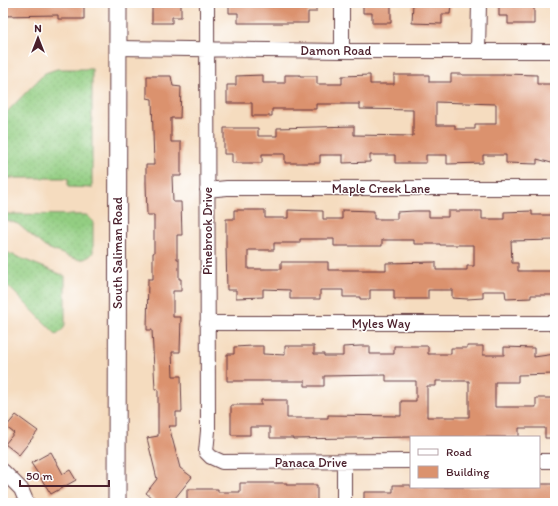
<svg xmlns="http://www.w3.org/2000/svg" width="558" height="506" viewBox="0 0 558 506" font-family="Itim,sans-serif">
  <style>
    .grass { fill: url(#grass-dots); stroke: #6e7656 }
    .building { fill: #db926e; fill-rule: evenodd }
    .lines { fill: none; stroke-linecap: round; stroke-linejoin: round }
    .minor-casing { stroke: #643b41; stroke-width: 16 }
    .tertiary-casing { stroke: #643b41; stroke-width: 19 }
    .minor { stroke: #fff; stroke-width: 14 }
    .tertiary { stroke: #fff; stroke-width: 17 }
    .labels { text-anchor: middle; stroke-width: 3; stroke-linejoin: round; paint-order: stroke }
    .street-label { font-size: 13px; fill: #4a1f2b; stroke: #fff }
  </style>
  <defs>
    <pattern id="grass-dots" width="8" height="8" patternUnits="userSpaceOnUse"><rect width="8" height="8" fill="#93ce82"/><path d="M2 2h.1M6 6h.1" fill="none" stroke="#80b070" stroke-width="1.8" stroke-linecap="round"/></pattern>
  </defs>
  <rect width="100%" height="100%" fill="#fff"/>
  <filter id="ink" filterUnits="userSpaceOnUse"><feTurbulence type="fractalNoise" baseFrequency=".025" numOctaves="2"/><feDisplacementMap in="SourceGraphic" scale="8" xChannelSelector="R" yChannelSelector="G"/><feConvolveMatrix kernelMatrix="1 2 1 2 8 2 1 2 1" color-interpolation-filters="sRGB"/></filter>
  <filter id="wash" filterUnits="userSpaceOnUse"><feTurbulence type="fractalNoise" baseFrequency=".012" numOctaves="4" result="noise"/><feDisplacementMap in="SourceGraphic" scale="16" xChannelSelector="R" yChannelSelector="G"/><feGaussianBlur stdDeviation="0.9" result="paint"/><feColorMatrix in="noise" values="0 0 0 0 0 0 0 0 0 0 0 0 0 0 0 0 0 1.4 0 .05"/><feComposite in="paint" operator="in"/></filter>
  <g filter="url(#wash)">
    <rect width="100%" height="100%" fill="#f5dcbf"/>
    <path class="grass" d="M57,69H92V188L68,187V178H3V116L45,73Z
      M5,214L86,215L89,217L93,222V252L90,256L84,259H77L70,257L45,247L18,224L3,219Z
      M3,251L65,276V324L64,328L57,335L3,281Z"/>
    <g id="blocks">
      <path class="building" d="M3,3H84V19H58V15L3,16Z
        M229,3H316V12H308V23H238V13H229Z
        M363,3H391V23H372V13H363Z
        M413,3L451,4L450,14H442V24L412,23Z
        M499,3H534V24H508V16H499Z
        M152,4H181V17H172V23H152Z
        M451,74H462V75H504V74L537,75V84H555V164L537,159V164L506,163V155H483V163L447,164V155H426V163H395V155H370V162L343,163V155H320V163H285V154H262V163H232V154H224V128H258V136H277V128L354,126V135L413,136V110L360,109V104H316V109H272V116H252V103H227V85H236V76L263,75V83H285V75H300V76H317V84H342V76L370,75V84H394V75H429V82H451ZM436,102L496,104V124H475V129H455V125H436Z
        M147,76H171L173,86L181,87L180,118H171V142H181V176H172L173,202H181L182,235H177V259H179V279H181V291H173V317H181L180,352H172L173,376H181L182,412H176V426H169L180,468L192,477L171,503H158L146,493L157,479L147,438L158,436V389H155L152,330H147L148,279H153V253H154V215H147L146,183V165H154L152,99L147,98Z
        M234,210H265V218H288V210L323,211V219H342V210L374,211V219H397V212L414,211H429V217H448V211H482V219H504V212L532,211V215H555V240L511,241L512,263H518V271H555V295H531V298L506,299L505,291H483V298L467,299L452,298V290H428V299H394V290H370V299H360V297H343V290H320V299H290V290L263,289V297L236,298V290H227L226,246V219H234ZM300,239H334V246H382V240H414V244H440V245H474V266H467V270H436V262L386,263V270H328V262H281V269H248V250H274V243H300Z
        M253,346H263V354L285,355V346H314V354H324V356H343V347L360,346H370V354H394V346H428V354H451V348H467V346H483V355H504V347L534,348V357L555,354V374L518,375V382H495V407H536V398H555V438H545V428H519V437H411L293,439V438H270V427H250V435H231V405H261V400H287V418H328V415L401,416V401H416V381H386V375L324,376V386H305V381H227V354H234V347ZM436,381H469V417H427V386H436Z
        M16,415L38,431L19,455L5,444L14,433L6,427Z
        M51,452L63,474L70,470L76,480L51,494L31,463Z
        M240,483H287V485H317V503H187V489H218V492H240Z
        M539,484H555V503H364V492H393V485H411V487H539Z"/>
    </g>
  </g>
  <g filter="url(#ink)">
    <use href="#blocks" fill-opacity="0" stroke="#643b41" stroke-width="1"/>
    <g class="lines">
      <defs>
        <path id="minor" d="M207,3L208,431L206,452L211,457L222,462L411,461
          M342,3V51
          M117,48L342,51H555
          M478,50L479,3
          M207,190L227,188H551L555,189
          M207,323H555
          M539,461H555
          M3,471L21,489L27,503
          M344,503V462"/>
        <path id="tertiary" d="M117,503L118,3"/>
      </defs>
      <use href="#minor" class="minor-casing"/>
      <use href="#tertiary" class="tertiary-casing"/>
      <use href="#minor" class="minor"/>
      <use href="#tertiary" class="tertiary"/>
    </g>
  </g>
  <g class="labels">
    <g class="street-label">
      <text x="336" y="55">Damon Road</text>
      <text x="381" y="193">Maple Creek Lane</text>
      <text transform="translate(207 231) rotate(-90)" y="5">Pinebrook Drive</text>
      <text transform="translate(117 253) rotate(-90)" y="5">South Saliman Road</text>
      <text x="381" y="328">Myles Way</text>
      <text x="311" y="467">Panaca Drive</text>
    </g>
  </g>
  <rect width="558" height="506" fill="none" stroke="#fff" stroke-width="16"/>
  <rect x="410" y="436" width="130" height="52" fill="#ffffff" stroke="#b7a5aa"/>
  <rect x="418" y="449" width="20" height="6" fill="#ffffff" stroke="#b7a5aa"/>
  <text x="446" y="456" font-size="12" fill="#4a1f2b">Road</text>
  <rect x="418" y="466" width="20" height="12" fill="#db926e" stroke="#b7a5aa"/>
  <text x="446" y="476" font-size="12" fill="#4a1f2b">Building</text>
  <g transform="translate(38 38)" stroke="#ffffff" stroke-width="3" paint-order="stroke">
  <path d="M0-3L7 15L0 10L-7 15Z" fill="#4a1f2b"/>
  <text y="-6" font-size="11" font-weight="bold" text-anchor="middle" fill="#4a1f2b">N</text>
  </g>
  <path d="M20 480v6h89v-6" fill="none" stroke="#4a1f2b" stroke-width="2"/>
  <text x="26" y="480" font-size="12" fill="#4a1f2b" stroke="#ffffff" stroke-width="3" paint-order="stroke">50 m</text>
</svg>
